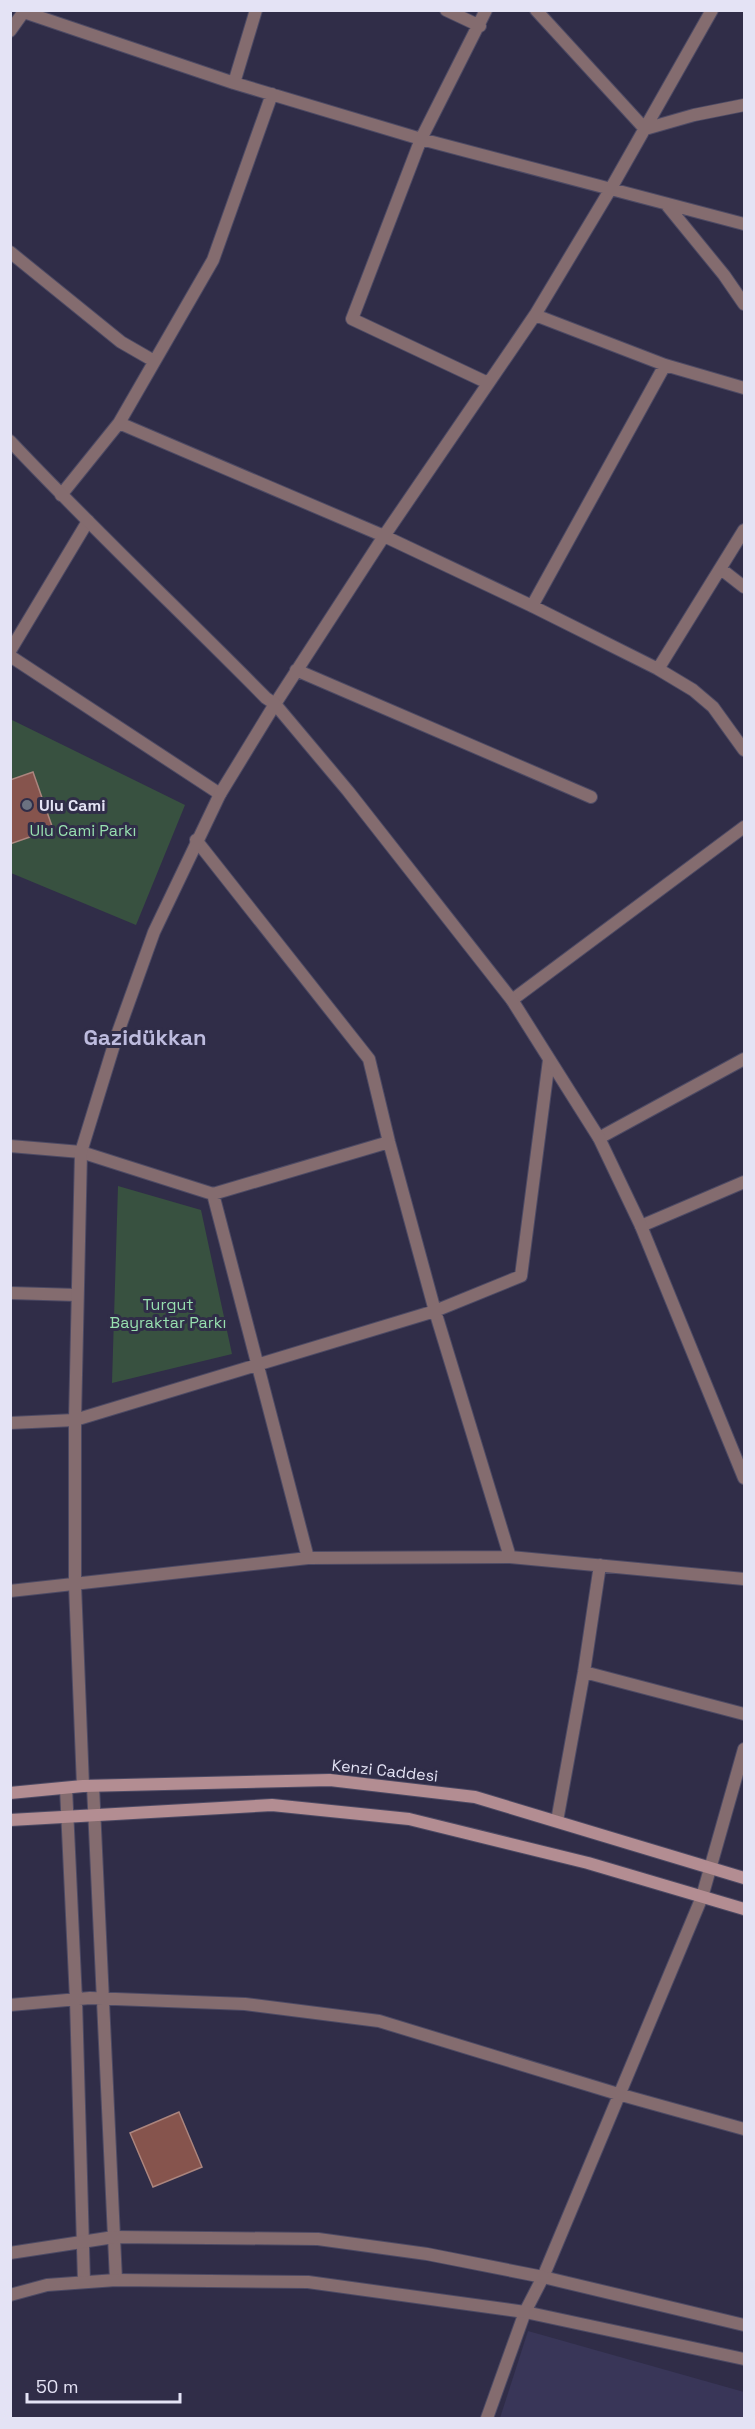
<svg xmlns="http://www.w3.org/2000/svg" width="755" height="2429" viewBox="0 0 755 2429" font-family="'Space Grotesk',sans-serif">
  <style>
    .built { fill: #393658 }
    .green { fill: #385140 }
    .building { fill: #86544d; stroke: #ab857e; stroke-width: 1.5 }
    .lines { fill: none; stroke-linecap: round; stroke-linejoin: round }
    .minor-casing { stroke: #4d4a64; stroke-width: 14 }
    .tertiary-casing { stroke: #4d4a64; stroke-width: 14 }
    .secondary-casing { stroke: #4d4a64; stroke-width: 14 }
    .minor { stroke: #846c6f; stroke-width: 12 }
    .tertiary { stroke: #846c6f; stroke-width: 12 }
    .secondary { stroke: #b38d92; stroke-width: 12 }
    .worship-dot { fill: #6b7280; stroke: #302d48; stroke-width: 2 }
    .labels { text-anchor: middle; stroke-width: 6; stroke-linejoin: round; paint-order: stroke }
    .poi-label { font-size: 16px; font-weight: bold; fill: #e4e3f5; stroke: #302d48; text-anchor: start }
    .park-label { font-size: 16px; fill: #97dfaf; stroke: #302d48 }
    .street-label { font-size: 16px; fill: #e4e3f5; stroke: #302d48 }
    .district-label { font-size: 22px; font-weight: bold; fill: #bdbbde; stroke: #302d48 }
  </style>
  <rect width="100%" height="100%" fill="#302d48"/>
  <path class="built" d="M528,2331L744,2392V2418H500Z"/>
  <path class="green" d="M10,719L185,805L136,925L11,873Z
    M118,1186L201,1210L232,1354L112,1383Z"/>
  <path class="building" d="M33,772L53,829L10,844V780Z
    M179,2112L202,2167L153,2187L130,2133Z"/>
  <g class="lines">
    <defs>
      <path id="minor" d="M446,10L480,26
        M486,10L421,139L352,319L488,383
        M536,10L645,129L694,115L744,105
        M24,12L234,83L421,139L744,224
        M234,83L256,10
        M666,204L724,275L744,304
        M10,252L121,342L154,361
        M535,315L665,365L744,388
        M119,423L384,536L532,606L658,669L744,530
        M61,495L119,423L213,260L272,94
        M721,569L744,587
        M532,606L665,365
        M10,651L88,521
        M10,656L220,794
        M658,669L693,690L713,707L744,750
        M296,670L591,797
        M275,704L384,536L535,315L610,190L712,10
        M196,840L369,1059L389,1142L435,1311L510,1557
        M512,1000L744,827
        M599,1138L744,1059
        M10,1146L81,1152L213,1194L308,1558
        M213,1194L389,1142
        M641,1226L744,1182
        M10,1293L77,1295
        M10,1423L75,1420L435,1311L521,1276L549,1060
        M10,1591L308,1558L510,1557L744,1579
        M584,1672L744,1714
        M93,1786L116,2280
        M66,1788L76,2000L84,2282
        M557,1821L584,1672L600,1565
        M10,2005L90,1998L245,2004L379,2021L618,2094L744,2129
        M487,2418L525,2312L543,2277L702,1897L744,1749"/>
      <path id="tertiary" d="M10,31L25,10
        M10,441C93,529 181,612 266,698L275,704L348,791L512,1000L599,1138L641,1226L744,1478
        M83,1786L75,1585V1420L81,1152L117,1035L154,932L220,794L275,704
        M10,2253L114,2237L318,2239L427,2254L543,2277L744,2325
        M10,2295L47,2285L116,2280L308,2282L525,2312L744,2359"/>
      <path id="secondary" d="M10,1793L83,1786L330,1780L475,1797L744,1878
        M10,1820L272,1805L409,1819L588,1863L744,1909"/>
    </defs>
    <use href="#minor" class="minor-casing"/>
    <use href="#tertiary" class="tertiary-casing"/>
    <use href="#secondary" class="secondary-casing"/>
    <use href="#minor" class="minor"/>
    <use href="#tertiary" class="tertiary"/>
    <use href="#secondary" class="secondary"/>
  </g>
  <circle class="worship-dot" cx="27" cy="805" r="6"/>
  <g class="labels">
    <g class="poi-label">
      <text x="39" y="811">Ulu Cami</text>
    </g>
    <g class="park-label">
      <text x="83" y="836">Ulu Cami Parkı</text>
      <text x="168" y="1310">Turgut<tspan x="168" dy="18">Bayraktar Parkı</tspan></text>
    </g>
    <g class="street-label">
      <text transform="translate(385 1770) rotate(6)" y="6">Kenzi Caddesi</text>
    </g>
    <g class="district-label">
      <text x="145" y="1045">Gazidükkan</text>
    </g>
  </g>
  <rect width="755" height="2429" fill="none" stroke="#e4e3f5" stroke-width="24"/>
  <path d="M27 2393v9h153v-9" fill="none" stroke="#e4e3f5" stroke-width="3"/>
  <text x="36" y="2393" font-size="18" fill="#e4e3f5" stroke="#302d48" stroke-width="4.5" paint-order="stroke">50 m</text>
</svg>
